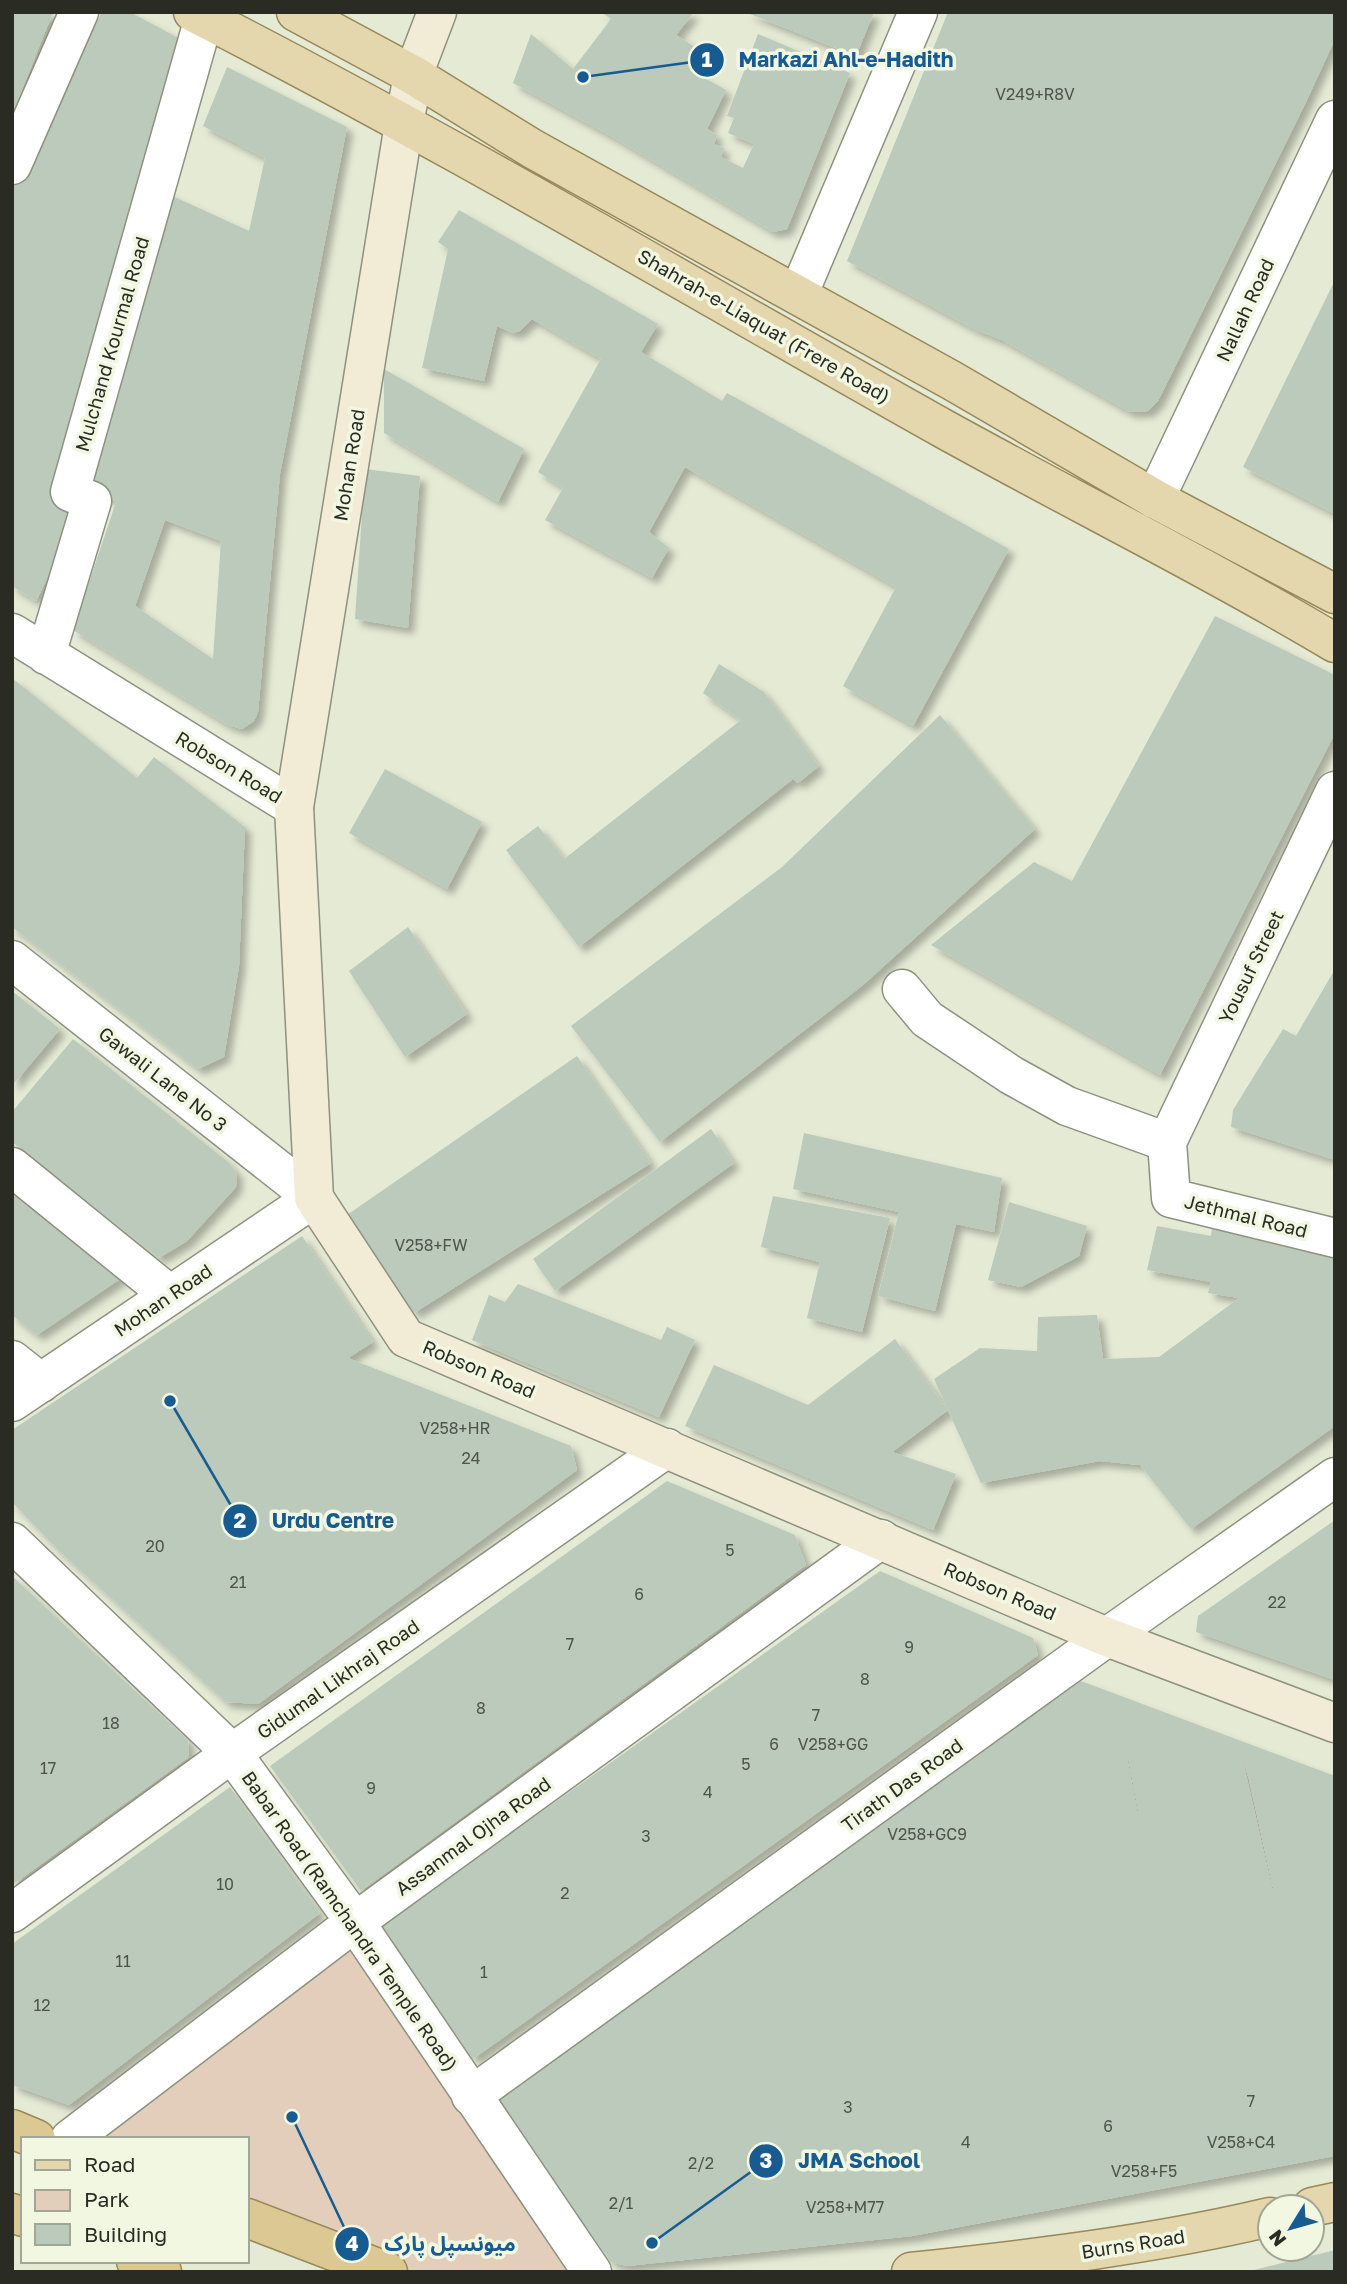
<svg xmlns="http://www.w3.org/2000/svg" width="1347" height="2284" viewBox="0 0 1347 2284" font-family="'Golos Text','Noto Sans Arabic',sans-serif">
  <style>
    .green { fill: #e2ceba }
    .building { fill: #bbcaba; fill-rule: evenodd; filter: url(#shadow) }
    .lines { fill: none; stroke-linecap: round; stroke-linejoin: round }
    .minor-casing { stroke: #8d917f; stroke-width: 41 }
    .tertiary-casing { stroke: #8d917f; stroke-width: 41 }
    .secondary-casing { stroke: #8d917f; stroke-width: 41 }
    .primary-casing { stroke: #978959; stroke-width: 41 }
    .trunk-casing { stroke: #978959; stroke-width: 41 }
    .minor { stroke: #fff; stroke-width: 38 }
    .tertiary { stroke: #fff; stroke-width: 38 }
    .secondary { stroke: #f2ebd6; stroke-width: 38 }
    .primary { stroke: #e4d6ad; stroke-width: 38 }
    .trunk { stroke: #dbc892; stroke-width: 38 }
    .labels { text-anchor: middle; stroke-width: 7; stroke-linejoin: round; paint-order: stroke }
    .number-label { font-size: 16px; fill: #4e544a }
    .street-label { font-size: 19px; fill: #2a2c24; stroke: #f2f7e2 }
    .leader { fill: none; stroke: #185b90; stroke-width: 2.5 }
    .callout-dot { fill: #185b90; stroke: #f2f7e2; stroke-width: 2.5 }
    .mark-label { font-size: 21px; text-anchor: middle; font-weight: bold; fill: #fff }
    .callout-label { font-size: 21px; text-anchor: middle; font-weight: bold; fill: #185b90; stroke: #f2f7e2; stroke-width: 7; stroke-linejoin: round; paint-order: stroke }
  </style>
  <defs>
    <filter id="shadow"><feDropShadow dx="6" dy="6" stdDeviation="3.5" flood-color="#0004"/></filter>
  </defs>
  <rect width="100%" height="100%" fill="#e5ead5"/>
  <path class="green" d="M355,1922L592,2272H388L247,2218V2139H70Z"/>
  <path class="building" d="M12,12H53L12,115Z
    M102,12H130L186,42L79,515L36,601L12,586V181Z
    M601,12H694L676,35L701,51L690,70L726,90L707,129L717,135L714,144L724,148L721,157L743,168L754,144L728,133L734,118L727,116L758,34L850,73L787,229L773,232L611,136L513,83L531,34L573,69L611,19Z
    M745,12H874L856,56Z
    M948,12H1335V39L1306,102L1158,401L1148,411L1130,412L1002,340L976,330L847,261Z
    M227,67L347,127L280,474L258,712L254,721L242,729L228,725L73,630L116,502L84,487L166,193L249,231L265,158L203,126ZM165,520L221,541L213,659L135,606Z
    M459,210L658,324L641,352L722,401L727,393L1009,549L913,726L843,686L896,587L685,467L649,532L669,548L652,578L545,520L563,488L538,472L601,359L532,319L520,331L513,333L497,326L484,381L422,368L448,249L438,242Z
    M1335,280V514L1243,467Z
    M384,369L524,449L498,502L384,433Z
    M365,469L420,476L408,628L355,619Z
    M1215,616L1335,675V733L1160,1075L931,945L1034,862L1072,881Z
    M719,664L764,692L819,766L798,783L793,779L579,947L506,850L538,826L564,859L741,720L703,693Z
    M12,678L137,778L154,757L245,827L239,966L224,1057L198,1069L12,927Z
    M940,715L1035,829L863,985L660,1142L571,1026L782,867Z
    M385,769L482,822L447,889L349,833Z
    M408,927L467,1014L405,1057L349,971Z
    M1335,969V1160L1231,1127L1233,1110L1283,1029L1296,1036Z
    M12,991L60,1029L12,1086Z
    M73,1039L227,1161L237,1173L236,1187L187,1241L159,1258L12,1142V1112Z
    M577,1056L651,1163L414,1313L344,1217Z
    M711,1129L734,1163L555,1291L533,1259Z
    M804,1133L1002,1178L994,1232L956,1224L935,1311L878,1296L899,1212L793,1189Z
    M12,1188L123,1277L37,1335L12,1315Z
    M773,1196L890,1218L862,1332L807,1318L820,1262L761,1247Z
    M1009,1202L1087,1226L1079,1256L1021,1287L988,1280Z
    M1157,1226L1211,1236L1212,1227L1335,1255V1426L1191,1529L1140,1465L1100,1461L981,1483L948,1410L892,1452L956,1474L933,1530L685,1426L714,1365L808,1405L895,1339L948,1410L934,1379L980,1348L1037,1351L1038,1317L1097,1315L1103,1359L1159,1357L1239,1298L1208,1293L1211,1282L1147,1270Z
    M302,1236L373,1342L348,1358L571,1446L577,1470L258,1704L226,1702L59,1551L12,1502V1430Z
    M518,1284L661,1340L667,1327L695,1340L659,1417L472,1340L489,1295L505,1302Z
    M667,1481L795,1535L806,1565L361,1891L270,1766Z
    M1335,1520V1680L1196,1632L1198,1616Z
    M880,1571L1033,1638L1038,1655L473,2059L381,1926Z
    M12,1576L188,1740L189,1757L12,1885Z
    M1081,1681L1335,1776V2156L912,2236L627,2266L611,2262L494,2099ZM1241,1753L1249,1779L1274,1892H1273ZM1127,1757H1128L1139,1815L1138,1816Z
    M230,1787L320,1913L69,2105L12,2085V1944Z
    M1335,2250V2272H1250V2271Z"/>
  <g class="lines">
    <defs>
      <path id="minor" d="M12,165L79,12
        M798,295L918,12
        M1155,499L1335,120
        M12,633L294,807
        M46,655L92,501L70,492L204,18
        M1335,791L1167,1142L1171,1198L1335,1238
        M12,960L314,1198
        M902,989L927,1019L1011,1075L1067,1106L1167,1142
        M12,1167L170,1295
        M12,1360L41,1383
        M12,1913L232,1753L667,1448
        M471,2096L1107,1637L1335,1477
        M70,2139L355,1922L881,1539"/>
      <path id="tertiary" d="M12,1402L314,1198
        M12,1542L232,1753L355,1922L592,2272"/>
      <path id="secondary" d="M437,12L413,75L404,124L294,807L314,1198L406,1338L1107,1637L1335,1723"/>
      <path id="primary" d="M193,12C448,142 694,289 944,429C1074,501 1207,567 1335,643
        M296,12L413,75L533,149L951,380L1155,499L1335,594
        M1312,2207L1335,2202
        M911,2272C1032,2259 1152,2245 1270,2217"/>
      <path id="trunk" d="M12,2129L36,2139
        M12,2213L23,2217
        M247,2218L388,2272
        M136,2261L162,2272"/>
    </defs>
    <use href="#minor" class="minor-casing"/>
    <use href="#tertiary" class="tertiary-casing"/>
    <use href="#secondary" class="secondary-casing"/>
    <use href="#primary" class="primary-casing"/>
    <use href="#trunk" class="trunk-casing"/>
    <use href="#minor" class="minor"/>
    <use href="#tertiary" class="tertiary"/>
    <use href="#secondary" class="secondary"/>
    <use href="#primary" class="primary"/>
    <use href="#trunk" class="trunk"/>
  </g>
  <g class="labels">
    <g class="number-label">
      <text x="1035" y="100">V249+R8V</text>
      <text x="431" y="1251">V258+FW</text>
      <text x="455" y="1434">V258+HR</text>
      <text x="471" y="1464">24</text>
      <text x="155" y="1552">20</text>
      <text x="730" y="1556">5</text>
      <text x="238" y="1588">21</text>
      <text x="639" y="1600">6</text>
      <text x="1277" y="1608">22</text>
      <text x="570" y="1650">7</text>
      <text x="909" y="1653">9</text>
      <text x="865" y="1685">8</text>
      <text x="481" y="1714">8</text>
      <text x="816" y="1721">7</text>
      <text x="111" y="1729">18</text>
      <text x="774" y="1750">6</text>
      <text x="833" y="1750">V258+GG</text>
      <text x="746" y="1770">5</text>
      <text x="48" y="1774">17</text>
      <text x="371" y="1794">9</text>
      <text x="708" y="1798">4</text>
      <text x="927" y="1840">V258+GC9</text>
      <text x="646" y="1842">3</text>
      <text x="225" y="1890">10</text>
      <text x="565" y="1899">2</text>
      <text x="123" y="1967">11</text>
      <text x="484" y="1978">1</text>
      <text x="42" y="2011">12</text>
      <text x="1251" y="2107">7</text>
      <text x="848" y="2113">3</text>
      <text x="1108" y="2132">6</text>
      <text x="966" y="2148">4</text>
      <text x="1241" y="2148">V258+C4</text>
      <text x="701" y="2169">2/2</text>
      <text x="1144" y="2177">V258+F5</text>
      <text x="621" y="2209">2/1</text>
      <text x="845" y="2213">V258+M77</text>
    </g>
    <g class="street-label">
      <text transform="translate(1245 310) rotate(-65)" y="7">Nallah Road</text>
      <text transform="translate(764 326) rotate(30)" y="7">Shahrah-e-Liaquat (Frere Road)</text>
      <text transform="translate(112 344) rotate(-74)" y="7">Mulchand Kourmal Road</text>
      <text transform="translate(349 465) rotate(-81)" y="7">Mohan Road</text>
      <text transform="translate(229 767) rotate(31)" y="7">Robson Road</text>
      <text transform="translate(1251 967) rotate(-64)" y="7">Yousuf Street</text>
      <text transform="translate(163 1079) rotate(38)" y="7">Gawali Lane No 3</text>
      <text transform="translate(1246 1216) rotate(14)" y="7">Jethmal Road</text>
      <text transform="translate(163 1300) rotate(-34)" y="7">Mohan Road</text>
      <text transform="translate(479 1369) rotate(23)" y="7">Robson Road</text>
      <text transform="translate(1000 1591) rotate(23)" y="7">Robson Road</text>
      <text transform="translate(338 1679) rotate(-35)" y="7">Gidumal Likhraj Road</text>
      <text transform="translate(902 1785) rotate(-36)" y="7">Tirath Das Road</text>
      <text transform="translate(473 1836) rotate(-36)" y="7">Assanmal Ojha Road</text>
      <text transform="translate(350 1921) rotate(55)" y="7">Babar Road (Ramchandra Temple Road)</text>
      <text transform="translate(1133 2244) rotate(-9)" y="7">Burns Road</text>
    </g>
  </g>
  <path class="leader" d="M583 77L707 60M170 1401L240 1521M652 2243L766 2161M292 2117L352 2244"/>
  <g class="callout-dot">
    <circle cx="583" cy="77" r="7"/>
    <circle cx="170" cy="1401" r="7"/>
    <circle cx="652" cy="2243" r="7"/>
    <circle cx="292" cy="2117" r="7"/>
    <circle cx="707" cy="60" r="18"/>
    <circle cx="240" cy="1521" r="18"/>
    <circle cx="766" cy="2161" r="18"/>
    <circle cx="352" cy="2244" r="18"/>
  </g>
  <g class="mark-label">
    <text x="707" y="67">1</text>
    <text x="240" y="1528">2</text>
    <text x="766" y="2168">3</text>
    <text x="352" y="2251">4</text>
  </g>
  <g class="callout-label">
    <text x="846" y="67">Markazi Ahl-e-Hadith</text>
    <text x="333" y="1528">Urdu Centre</text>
    <text x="859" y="2168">JMA School</text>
    <text x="450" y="2251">میونسپل پارک</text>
  </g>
  <rect width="1347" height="2284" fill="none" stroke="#2a2c24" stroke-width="28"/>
  <rect x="21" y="2137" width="228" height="126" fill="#f2f7e2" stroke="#a2a696" stroke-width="2"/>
  <rect x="35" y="2160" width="35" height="10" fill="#e4d6ad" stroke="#a2a696" stroke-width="2"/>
  <text x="84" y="2172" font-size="21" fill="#2a2c24">Road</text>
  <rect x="35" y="2190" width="35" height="21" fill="#e2ceba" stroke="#a2a696" stroke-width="2"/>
  <text x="84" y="2207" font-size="21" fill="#2a2c24">Park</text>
  <rect x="35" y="2224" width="35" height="21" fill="#bbcaba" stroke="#a2a696" stroke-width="2"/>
  <text x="84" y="2242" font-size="21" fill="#2a2c24">Building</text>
  <g transform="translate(1291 2228) rotate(233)"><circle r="33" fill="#f2f7e2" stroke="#a2a696" stroke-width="2"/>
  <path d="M0-5L12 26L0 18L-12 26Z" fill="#185b90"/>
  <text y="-10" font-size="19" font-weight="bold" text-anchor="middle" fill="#2a2c24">N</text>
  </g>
</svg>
